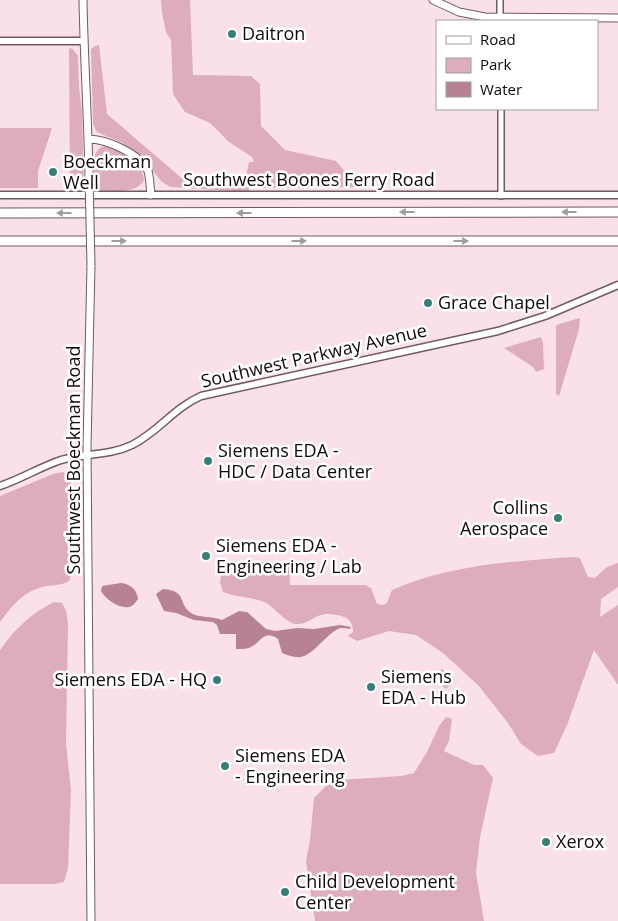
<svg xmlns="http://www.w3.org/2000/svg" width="618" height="921" viewBox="0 0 618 921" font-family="'Open Sans',sans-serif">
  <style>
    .green { fill: #ddacbd }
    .water { fill: #b68294 }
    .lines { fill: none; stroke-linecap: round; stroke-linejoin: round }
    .minor-casing { stroke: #705b62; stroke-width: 8 }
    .tertiary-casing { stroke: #705b62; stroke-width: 9 }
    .secondary-casing { stroke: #705b62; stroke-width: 9 }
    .motorway-casing { stroke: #705b62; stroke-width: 11 }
    .minor { stroke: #fff; stroke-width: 5 }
    .tertiary { stroke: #fff; stroke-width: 6 }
    .secondary { stroke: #fff; stroke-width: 7 }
    .motorway { stroke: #fff; stroke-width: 9 }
    .secondary-bridge-casing { stroke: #705b62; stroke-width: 9; stroke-linecap: butt }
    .secondary-bridge { stroke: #fff; stroke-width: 7 }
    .oneway { fill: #a09d9e }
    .poi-dot { fill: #377e78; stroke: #fff; stroke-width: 2 }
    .labels { text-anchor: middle; stroke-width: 5; stroke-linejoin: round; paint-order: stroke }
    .poi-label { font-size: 18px; fill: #11090c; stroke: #fff; text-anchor: start }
    .street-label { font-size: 18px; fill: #11090c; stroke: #fff }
  </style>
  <rect width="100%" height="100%" fill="#fae1e9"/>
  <path class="green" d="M161,0H190L193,75L251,76L260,84L261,126L285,150L336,161L358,187L248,188L250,192L170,187L161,181L144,160L122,143L97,132L93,124L91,49L95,46L99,45L107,114L185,181L219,188H247L245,182L249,162H254L252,157L229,142L210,123L185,112L173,94L171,40L166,32L162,13Z
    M69,48L73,49L78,56L79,87L82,112L84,187H70Z
    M0,128H52L38,171V188H0Z
    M108,146C123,150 143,164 144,180C137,195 109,190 95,191C94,177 88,145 108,146Z
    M580,318L579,329L559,396L556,394V325Z
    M541,337L543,343L544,369L536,372L533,367L504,348Z
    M63,472L69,475L71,484L70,580C61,587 50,584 39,588C21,594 11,607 0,622V496L53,474Z
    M575,557L580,558L588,577L595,578L607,567L618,563V587L601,599L600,617L618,605V685L594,650L567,725L554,753L538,756L521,744L508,723L478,685L443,653L416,635L389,631L357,641L348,636L353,632C353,620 347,617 337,615C333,615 328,613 325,614C315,615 307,625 296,624C285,623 275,607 264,602C251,597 236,597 223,592L220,582L222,570L232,563L289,562L290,585H365L371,588L377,604L383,605L387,603L392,590C449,565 513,561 575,557Z
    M54,602L62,603L66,611L68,623L66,744L71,790L68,868L64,882L54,884H0V650C15,629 30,614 54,602Z
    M442,669L454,680L446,689L434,677Z
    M446,717L452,719L449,741L444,751L474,765H483L493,778L480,837L476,873L484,921H315L306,861L310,840L314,798L328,784L340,780L401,776L414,773L427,752L439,726Z"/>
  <path class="water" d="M121,583C131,584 137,590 138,599C135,603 133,606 129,607C119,609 105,599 101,591L102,586Z
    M163,589C188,591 177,603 191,613C198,618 213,616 222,620L239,611L247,612L266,629L275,631L297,628L314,629L340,625L351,627L350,629C348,629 345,628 342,628C331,628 314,655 301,657C294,658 288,655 282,653L278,639C264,628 260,644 249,648C245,649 241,649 236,649V634H220L217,625L213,622L194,620L176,613L164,611L156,594Z"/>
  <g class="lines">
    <defs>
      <path id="minor" d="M500,0V21
        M501,109V196"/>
      <path id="tertiary" d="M0,41H83
        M0,195H618
        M0,486C21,479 40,467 61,460C85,453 109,456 132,445C158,432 174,408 201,396L498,331L545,316L618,285"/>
      <path id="secondary" d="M83,0C84,59 88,117 89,176
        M433,0L459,12L485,17L618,18
        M88,139C107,139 140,154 148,171C150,178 150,187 151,195
        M91,265L87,447L91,921"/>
      <path id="motorway" d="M0,213L618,212
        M0,241H618"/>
    </defs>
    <use href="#minor" class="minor-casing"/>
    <use href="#tertiary" class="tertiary-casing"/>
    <use href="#secondary" class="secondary-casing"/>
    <use href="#motorway" class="motorway-casing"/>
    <use href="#minor" class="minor"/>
    <use href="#tertiary" class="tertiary"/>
    <use href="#secondary" class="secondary"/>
    <use href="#motorway" class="motorway"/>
    <defs>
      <path id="secondary-bridge" d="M89,176L91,265"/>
    </defs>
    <use href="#secondary-bridge" class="secondary-bridge-casing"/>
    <use href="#secondary-bridge" class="secondary-bridge"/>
  </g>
  <defs><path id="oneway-solid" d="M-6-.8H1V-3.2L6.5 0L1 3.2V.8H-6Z" transform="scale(1.25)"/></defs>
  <g class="oneway">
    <use href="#oneway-solid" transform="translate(407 212) rotate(180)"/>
    <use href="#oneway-solid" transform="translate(569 212) rotate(180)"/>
    <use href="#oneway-solid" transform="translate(64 213) rotate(180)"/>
    <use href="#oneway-solid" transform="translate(244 213) rotate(180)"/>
    <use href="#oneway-solid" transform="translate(119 241)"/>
    <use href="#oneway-solid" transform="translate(299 241)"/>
    <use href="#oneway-solid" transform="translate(461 241)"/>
  </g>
  <g class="poi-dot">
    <circle cx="232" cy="34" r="5"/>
    <circle cx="53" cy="172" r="5"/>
    <circle cx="428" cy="303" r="5"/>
    <circle cx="208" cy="461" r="5"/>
    <circle cx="558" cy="518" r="5"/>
    <circle cx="206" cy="556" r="5"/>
    <circle cx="217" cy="680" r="5"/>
    <circle cx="371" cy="687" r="5"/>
    <circle cx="225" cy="766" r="5"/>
    <circle cx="546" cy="842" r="5"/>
    <circle cx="285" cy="892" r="5"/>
  </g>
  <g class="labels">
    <g class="poi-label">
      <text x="242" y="40">Daitron</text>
      <text x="63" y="168">Boeckman<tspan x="63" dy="21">Well</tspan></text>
      <text x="438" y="309">Grace Chapel</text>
      <text x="218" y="457">Siemens EDA -<tspan x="218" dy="21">HDC / Data Center</tspan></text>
      <text x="548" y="514" text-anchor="end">Collins<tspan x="548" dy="21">Aerospace</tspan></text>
      <text x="216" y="552">Siemens EDA -<tspan x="216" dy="21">Engineering / Lab</tspan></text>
      <text x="381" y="683">Siemens<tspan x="381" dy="21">EDA - Hub</tspan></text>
      <text x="207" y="686" text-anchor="end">Siemens EDA - HQ</text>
      <text x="235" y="762">Siemens EDA<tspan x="235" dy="21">- Engineering</tspan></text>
      <text x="556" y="848">Xerox</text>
      <text x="295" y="888">Child Development<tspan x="295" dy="21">Center</tspan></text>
    </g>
    <g class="street-label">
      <text x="309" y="186">Southwest Boones Ferry Road</text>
      <text transform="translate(314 356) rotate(-13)" y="6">Southwest Parkway Avenue</text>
      <text transform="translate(74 460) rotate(-90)" y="6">Southwest Boeckman Road</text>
    </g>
  </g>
  <rect x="436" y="20" width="162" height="90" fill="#ffffff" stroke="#a09d9e"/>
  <rect x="446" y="36" width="25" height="8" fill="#ffffff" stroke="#a09d9e"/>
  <text x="480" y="45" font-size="15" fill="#11090c">Road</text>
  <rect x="446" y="58" width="25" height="15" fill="#ddacbd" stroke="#a09d9e"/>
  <text x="480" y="70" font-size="15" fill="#11090c">Park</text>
  <rect x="446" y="82" width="25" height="15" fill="#b68294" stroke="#a09d9e"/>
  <text x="480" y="95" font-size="15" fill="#11090c">Water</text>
</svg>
